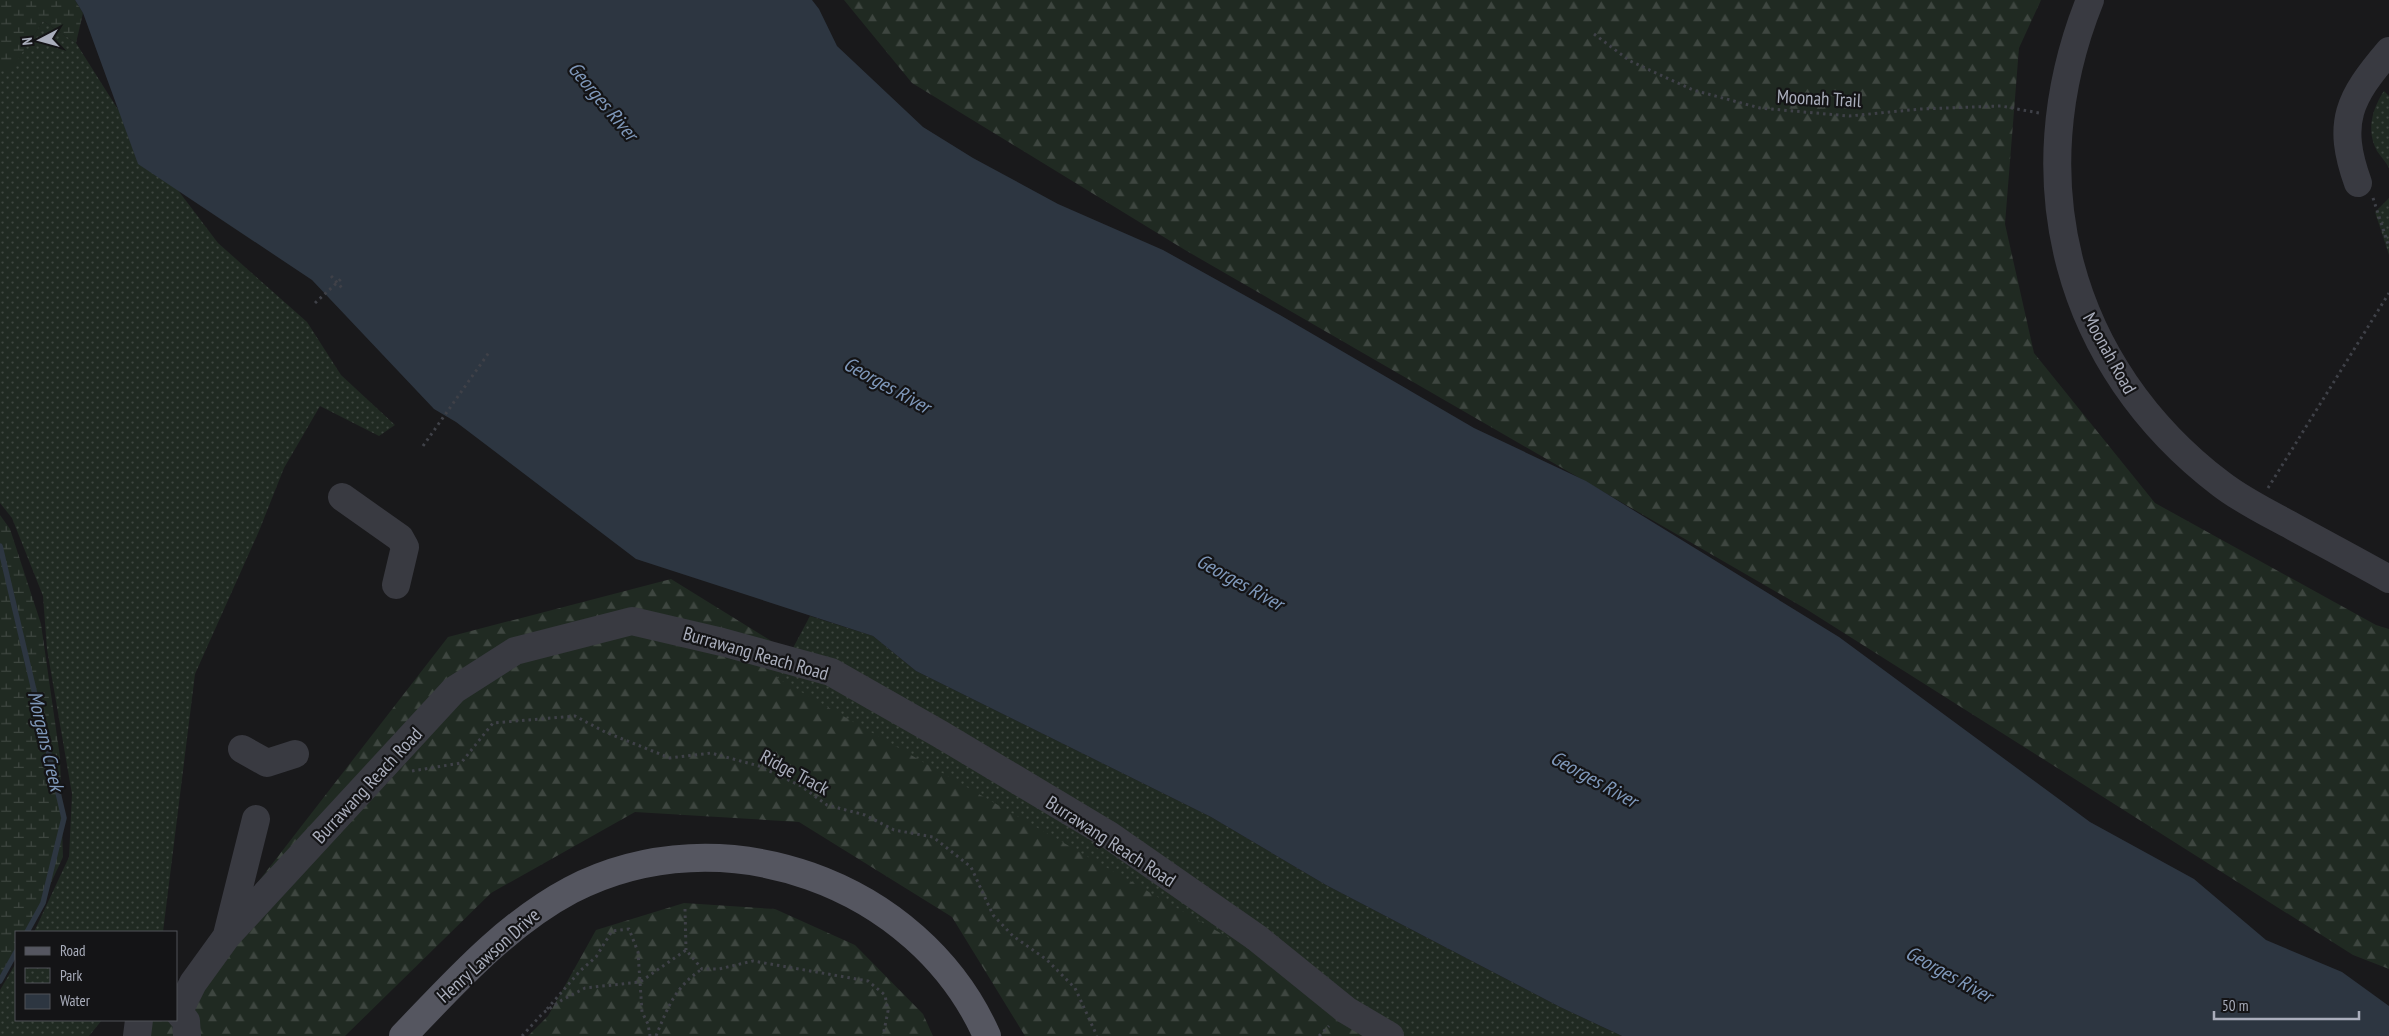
<svg xmlns="http://www.w3.org/2000/svg" width="2389" height="1036" viewBox="0 0 2389 1036" font-family="'PT Sans Narrow',sans-serif">
  <style>
    .forest { fill: url(#forest-firs) }
    .wetland { fill: url(#wetland-marsh) }
    .park { fill: url(#park-dots) }
    .water { fill: #2d3641 }
    .lines { fill: none; stroke-linecap: round; stroke-linejoin: round }
    .stream { stroke: #2d3641; stroke-width: 5.5 }
    .path { stroke: #3f4148; stroke-width: 3; stroke-dasharray: 2.5 4; stroke-linecap: butt }
    .minor { stroke: #393a41; stroke-width: 28 }
    .major { stroke: #555660; stroke-width: 28 }
    .labels { text-anchor: middle; stroke-width: 4.5; stroke-linejoin: round; paint-order: stroke }
    .street-label { font-size: 19px; fill: #aaaebc; stroke: #141416 }
    .water-label { font-size: 20px; font-style: italic; fill: #7f98ba; stroke: #141416 }
  </style>
  <defs>
    <pattern id="forest-firs" width="22" height="20" patternUnits="userSpaceOnUse" patternTransform="scale(1.25)"><rect width="22" height="20" fill="#202a22"/><path d="M5 1l3.5 6h-7zM16 11l3.5 6h-7z" fill="#3e4640"/></pattern>
    <pattern id="wetland-marsh" width="20" height="14" patternUnits="userSpaceOnUse" patternTransform="scale(1.25)"><rect width="20" height="14" fill="#202a22"/><path d="M1 5h8M5 5V1M11 12h8M15 12V8" fill="none" stroke="#3e4640"/></pattern>
    <pattern id="park-dots" width="8" height="8" patternUnits="userSpaceOnUse" patternTransform="scale(1.25)"><rect width="8" height="8" fill="#202a22"/><path d="M2 2h.1M6 6h.1" fill="none" stroke="#3e4640" stroke-width="1.8" stroke-linecap="round"/></pattern>
  </defs>
  <rect width="100%" height="100%" fill="#19191b"/>
  <path class="forest" d="M844,0H2041L2019,48L2005,224L2034,353L2155,503L2376,625L2389,629V969L2353,955L1806,609L1185,250L912,83Z
    M671,579L1409,1036H1025L952,917L799,822L635,812L491,893L345,1036H139L152,1020H176V988L448,637Z
    M684,903L775,909L855,945L923,1014L933,1036H528L548,1016L596,930Z"/>
  <path class="wetland" d="M0,0H75L83,13L76,43L43,21L11,71H0Z
    M0,515L10,529L41,624L60,757L63,857L29,930L28,932H16V951L0,976Z"/>
  <path class="park" d="M43,21L76,43L124,119L218,243L307,322L341,375L395,425L379,436L320,406L284,468L259,531L195,674L163,932H34L69,857L72,794L47,649L43,596L12,518L0,503V71L11,70Z
    M2384,91L2389,96V168C2386,162 2381,157 2377,151C2366,131 2372,109 2384,91Z
    M2389,198V255L2375,212Z
    M810,616L873,636L916,671L1211,817L1326,885L1560,1007L1622,1036H1408L1243,946L777,678Z
    M16,963V1020H102L89,1036H0V990Z"/>
  <path class="water" d="M75,0H812L819,9L837,46L923,127L973,158L1058,204L1163,250L1280,315L1474,428L1586,481L1839,637L2090,822L2194,879L2266,940L2342,972L2389,1006V1036H1622L1560,1007L1326,885L1211,817L916,671L873,636L636,559L456,422L434,409L312,280L138,164L83,13Z"/>
  <g class="lines">
    <path class="stream" d="M0,546L64,818L43,903L27,932
      M0,981L16,952"/>
    <path class="path" d="M1594,34L1630,61L1693,90L1760,108L1849,116L1921,109L2001,106L2039,113
      M2373,198L2389,247
      M331,276L343,289
      M315,303L341,279
      M423,446L490,351
      M2268,488L2389,293
      M412,771L461,763L493,723L575,716L605,732L670,758L711,753L759,766L801,786L827,805L865,815L894,830L933,837L971,867L993,915L1013,936L1047,960L1075,988L1097,1036
      M685,909L686,950
      M547,1009L580,971L596,957L612,931L629,929L638,952L642,1012L648,1024L650,1036
      M522,1036L543,1013L562,1000L585,988L640,982L686,950L702,969H719L753,961L868,981L885,995L888,1011L883,1036
      M656,1036C668,1007 675,987 702,969
      M1319,1036L1329,1026"/>
    <path class="minor" d="M2090,0C2018,179 2066,366 2221,484C2243,501 2268,513 2292,526C2325,544 2357,561 2389,579
      M2358,183C2336,122 2349,98 2389,51
      M342,497L400,538L405,547L396,585
      M242,749L267,763L295,754
      M227,935L256,819
      M176,1009L186,1021L187,1036
      M179,1011L193,983L227,936L454,690L515,651L632,621L722,642L831,672L940,734L1109,835L1257,938L1346,1010L1390,1036
      M137,1036L139,1020"/>
    <path class="major" d="M403,1036C454,983 505,925 571,890C721,812 919,882 987,1036"/>
  </g>
  <g class="labels">
    <g class="street-label">
      <text transform="translate(1819 98) rotate(3)" y="7">Moonah Trail</text>
      <text transform="translate(2110 353) rotate(61)" y="7">Moonah Road</text>
      <text transform="translate(756 653) rotate(16)" y="7">Burrawang Reach Road</text>
      <text transform="translate(795 772) rotate(28)" y="7">Ridge Track</text>
      <text transform="translate(367 785) rotate(-47)" y="7">Burrawang Reach Road</text>
      <text transform="translate(1111 841) rotate(33)" y="7">Burrawang Reach Road</text>
      <text transform="translate(488 955) rotate(-42)" y="7">Henry Lawson Drive</text>
    </g>
    <g class="water-label">
      <text transform="translate(603 101) rotate(50)" y="7">Georges River</text>
      <text transform="translate(887 385) rotate(29)" y="7">Georges River</text>
      <text transform="translate(1240 582) rotate(29)" y="7">Georges River</text>
      <text transform="translate(46 741) rotate(77)" y="7">Morgans Creek</text>
      <text transform="translate(1594 779) rotate(29)" y="7">Georges River</text>
      <text transform="translate(1949 974) rotate(29)" y="7">Georges River</text>
    </g>
  </g>
  <rect x="15" y="931" width="162" height="90" fill="#141416" stroke="#505258"/>
  <rect x="25" y="947" width="25" height="8" fill="#555660" stroke="#505258"/>
  <text x="60" y="956" font-size="15" fill="#aaaebc">Road</text>
  <rect x="25" y="968" width="25" height="15" fill="url(#park-dots)" stroke="#505258"/>
  <text x="60" y="981" font-size="15" fill="#aaaebc">Park</text>
  <rect x="25" y="994" width="25" height="15" fill="#2d3641" stroke="#505258"/>
  <text x="60" y="1006" font-size="15" fill="#aaaebc">Water</text>
  <g transform="translate(40 40) rotate(264)" stroke="#141416" stroke-width="4" paint-order="stroke">
  <path d="M0-4L9 19L0 12L-9 19Z" fill="#aaaebc"/>
  <text y="-8" font-size="14" font-weight="bold" text-anchor="middle" fill="#aaaebc">N</text>
  </g>
  <path d="M2214 1011v8h145v-8" fill="none" stroke="#aaaebc" stroke-width="2.5"/>
  <text x="2222" y="1011" font-size="15" fill="#aaaebc" stroke="#141416" stroke-width="4" paint-order="stroke">50 m</text>
</svg>
